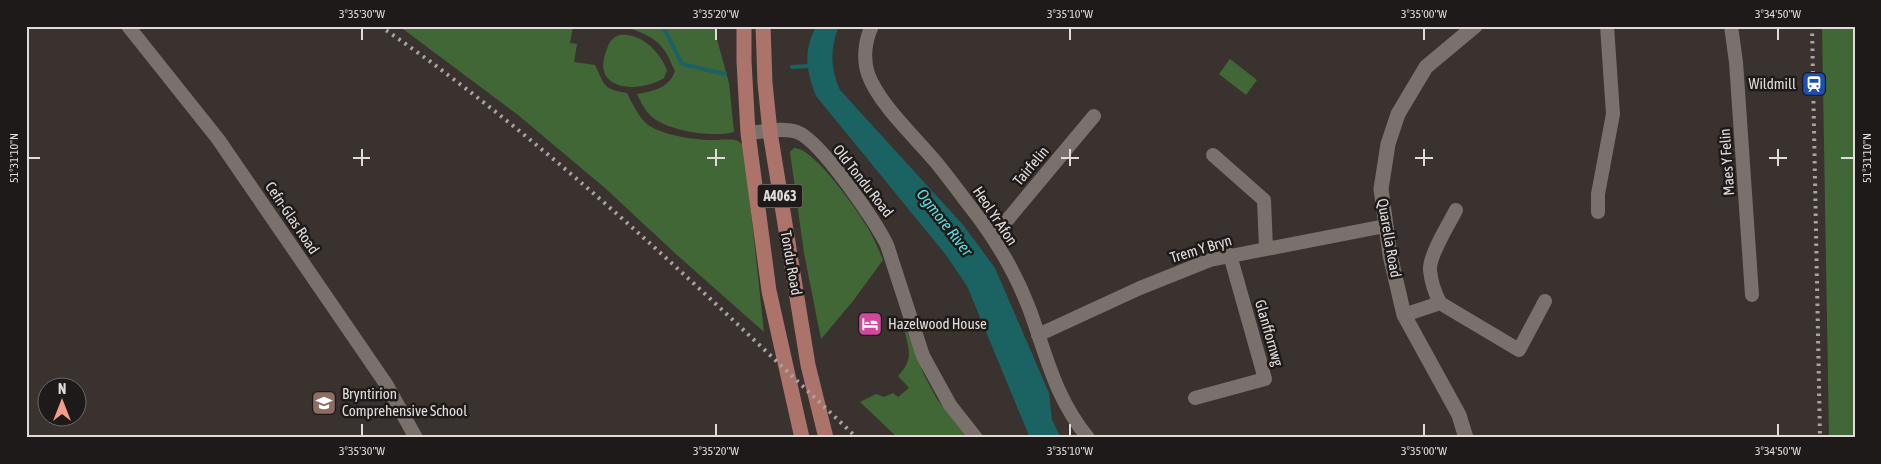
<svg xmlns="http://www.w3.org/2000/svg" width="1881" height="464" viewBox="0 0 1881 464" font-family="'Asap Condensed',sans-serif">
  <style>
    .green { fill: #416737 }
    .water { fill: #1b6263 }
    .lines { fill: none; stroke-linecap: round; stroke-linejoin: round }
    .stream { stroke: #1b6263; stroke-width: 4 }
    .street { stroke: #7a716d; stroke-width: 14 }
    .secondary { stroke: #7a716d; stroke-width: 15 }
    .primary { stroke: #ac736b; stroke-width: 15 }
    .rail { stroke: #aaa4a1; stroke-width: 4; stroke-dasharray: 2.5 5; stroke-linecap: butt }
    .ticks { fill: none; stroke: #e1dcda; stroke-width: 2 }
    .labels { text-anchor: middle; stroke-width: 5; stroke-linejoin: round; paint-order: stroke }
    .shield { fill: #1e1a19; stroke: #a6a2a0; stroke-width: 1 }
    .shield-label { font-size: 14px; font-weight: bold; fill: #e1dcda }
    .poi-label { font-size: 15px; fill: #e1dcda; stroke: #1e1a19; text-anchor: start }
    .street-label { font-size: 15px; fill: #e1dcda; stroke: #1e1a19 }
    .water-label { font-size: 16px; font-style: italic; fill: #59ddde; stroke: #1e1a19 }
    .neatline { fill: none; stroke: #e1dcda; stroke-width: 2 }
    .ticks-label { font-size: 12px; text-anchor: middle; fill: #e1dcda }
  </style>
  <rect width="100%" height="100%" fill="#3a322e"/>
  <path class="green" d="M399,26L573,27L570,43L577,44L574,62L595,65C605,85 602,89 627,93C632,103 639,118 648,125C662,135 695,140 712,140C719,140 728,139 735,140C739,141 741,143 744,147L764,332L677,255L605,188L518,115Z
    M619,26H715V32L729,83L734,132C712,138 669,131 652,117C645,111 641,102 637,94C654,91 669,88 675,71C671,64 669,56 664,50C655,36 635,29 619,26Z
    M1822,26H1855V438H1829Z
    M619,35C641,32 660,52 667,70L664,78C639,94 589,91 607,49C609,42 612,38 619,35Z
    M1230,59L1257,80L1246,95L1219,74Z
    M794,148C813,147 856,208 866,225C873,236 878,248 883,260L853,301L821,339L804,253L790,152Z
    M906,328L924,375L937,399L967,438H898L860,402L876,394L884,397L893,393L898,397L909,388L898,376C914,359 909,350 904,329Z"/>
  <path class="water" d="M816,26H839C830,48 830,69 840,90L964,226L995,268L1049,393L1052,420L1061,438H1030L967,286L946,255L816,96C806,69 803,53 816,26Z"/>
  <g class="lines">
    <path class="stream" d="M663,26L682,64L725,74
      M792,67L810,66"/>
    <path class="street" d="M128,26L218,139L386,384L416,438
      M872,26C865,40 863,59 868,74C879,104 914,136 935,161C950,179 964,199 979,218C999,245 1017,277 1029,308C1047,356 1054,396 1088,438
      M1731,26L1736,62L1752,295
      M748,133C762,132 783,127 797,132C820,140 876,222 887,245L923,356L950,405L976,438
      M1213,155L1264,200L1266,248
      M1598,212V194L1613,114L1607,26
      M993,237L1094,116
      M1440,303C1435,293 1431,282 1430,270C1429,255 1449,224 1456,210
      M1404,315L1440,303L1519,350L1545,301
      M1038,335L1140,288L1210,260L1385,226
      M1195,398L1265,379L1230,255"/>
    <path class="secondary" d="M1466,438L1459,415L1404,315L1390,255L1381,189L1388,144L1398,114L1426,67L1475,26"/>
    <path class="primary" d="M744,26V61L748,133L769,291L802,438
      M763,26L765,83L770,132L808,365L826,438"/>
    <path class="rail" d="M380,26C403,42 426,58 448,75C594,185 725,312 857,438
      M1812,26L1820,438"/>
  </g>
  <path class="ticks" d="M362,28V40M716,28V40M1070,28V40M1424,28V40M1778,28V40M362,149V166M716,149V166M1070,149V166M1424,149V166M1778,149V166M28,158H40M353,158H370M707,158H725M1061,158H1079M1415,158H1433M1769,158H1787M1841,158H1854M362,424V436M716,424V436M1070,424V436M1424,424V436M1778,424V436"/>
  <defs>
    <symbol id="station-square" viewBox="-11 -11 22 22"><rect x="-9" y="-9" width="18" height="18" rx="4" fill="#1a4fb4" stroke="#1e1a19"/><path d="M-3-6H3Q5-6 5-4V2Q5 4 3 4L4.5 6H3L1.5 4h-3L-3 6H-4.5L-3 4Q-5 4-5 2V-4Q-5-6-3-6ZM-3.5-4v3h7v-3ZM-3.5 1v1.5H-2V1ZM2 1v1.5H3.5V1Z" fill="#fff"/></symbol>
    <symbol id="hotel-square" viewBox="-11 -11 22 22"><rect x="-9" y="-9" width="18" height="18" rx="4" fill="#d1479c" stroke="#1e1a19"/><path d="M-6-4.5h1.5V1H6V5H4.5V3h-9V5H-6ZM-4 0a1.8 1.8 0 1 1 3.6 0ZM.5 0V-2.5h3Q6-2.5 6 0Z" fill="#fff"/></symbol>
    <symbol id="school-square" viewBox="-11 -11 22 22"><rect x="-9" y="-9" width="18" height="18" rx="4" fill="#8d6e63" stroke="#1e1a19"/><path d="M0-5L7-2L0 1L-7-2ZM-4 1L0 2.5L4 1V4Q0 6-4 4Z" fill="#fff"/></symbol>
  </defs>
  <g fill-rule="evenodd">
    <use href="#station-square" x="1800" y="70" width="28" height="28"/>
    <use href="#hotel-square" x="856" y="310" width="28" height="28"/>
    <use href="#school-square" x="310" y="389" width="28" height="28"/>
  </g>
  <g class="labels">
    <rect class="shield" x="757.5" y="184.5" width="45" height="23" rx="4"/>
    <g class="shield-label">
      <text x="780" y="201">A4063</text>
    </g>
    <g class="poi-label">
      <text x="1796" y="89" text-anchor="end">Wildmill</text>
      <text x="888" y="329">Hazelwood House</text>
      <text x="342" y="399">Bryntirion<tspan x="342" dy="17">Comprehensive School</tspan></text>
    </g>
    <g class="street-label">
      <text transform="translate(1727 162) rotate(-94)" y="5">Maes Y Felin</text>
      <text transform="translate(1031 166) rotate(-50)" y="5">Tairfelin</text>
      <text transform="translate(863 181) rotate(52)" y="5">Old Tondu Road</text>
      <text transform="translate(995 216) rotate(56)" y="5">Heol Yr Afon</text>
      <text transform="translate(292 218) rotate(56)" y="5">Cefn-Glas Road</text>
      <text transform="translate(1389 238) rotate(80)" y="5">Quarella Road</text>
      <text transform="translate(1201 249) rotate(-17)" y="5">Trem Y Bryn</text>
      <text transform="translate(791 263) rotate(80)" y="5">Tondu Road</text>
      <text transform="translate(1269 333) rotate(74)" y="5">Glanffornwg</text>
    </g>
    <g class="water-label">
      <text transform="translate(945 222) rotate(52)" y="6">Ogmore River</text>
    </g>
  </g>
  <rect width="1881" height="464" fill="none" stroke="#1e1a19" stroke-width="55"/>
  <g transform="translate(62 402)"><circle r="24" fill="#1e1a19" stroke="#6c6866"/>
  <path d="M0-4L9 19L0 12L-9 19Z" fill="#f49d8d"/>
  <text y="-8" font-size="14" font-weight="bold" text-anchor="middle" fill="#e1dcda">N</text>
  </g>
  <rect x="28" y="28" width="1826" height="408" class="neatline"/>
  <g class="ticks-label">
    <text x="362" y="18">3°35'30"W</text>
    <text x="716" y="18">3°35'20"W</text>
    <text x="1070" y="18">3°35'10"W</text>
    <text x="1424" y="18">3°35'00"W</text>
    <text x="1778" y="18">3°34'50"W</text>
    <text transform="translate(14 158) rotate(-90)" y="4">51°31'10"N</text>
    <text transform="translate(1867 158) rotate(-90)" y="4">51°31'10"N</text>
    <text x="362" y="455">3°35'30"W</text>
    <text x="716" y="455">3°35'20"W</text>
    <text x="1070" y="455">3°35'10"W</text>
    <text x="1424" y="455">3°35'00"W</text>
    <text x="1778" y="455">3°34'50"W</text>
  </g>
</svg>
